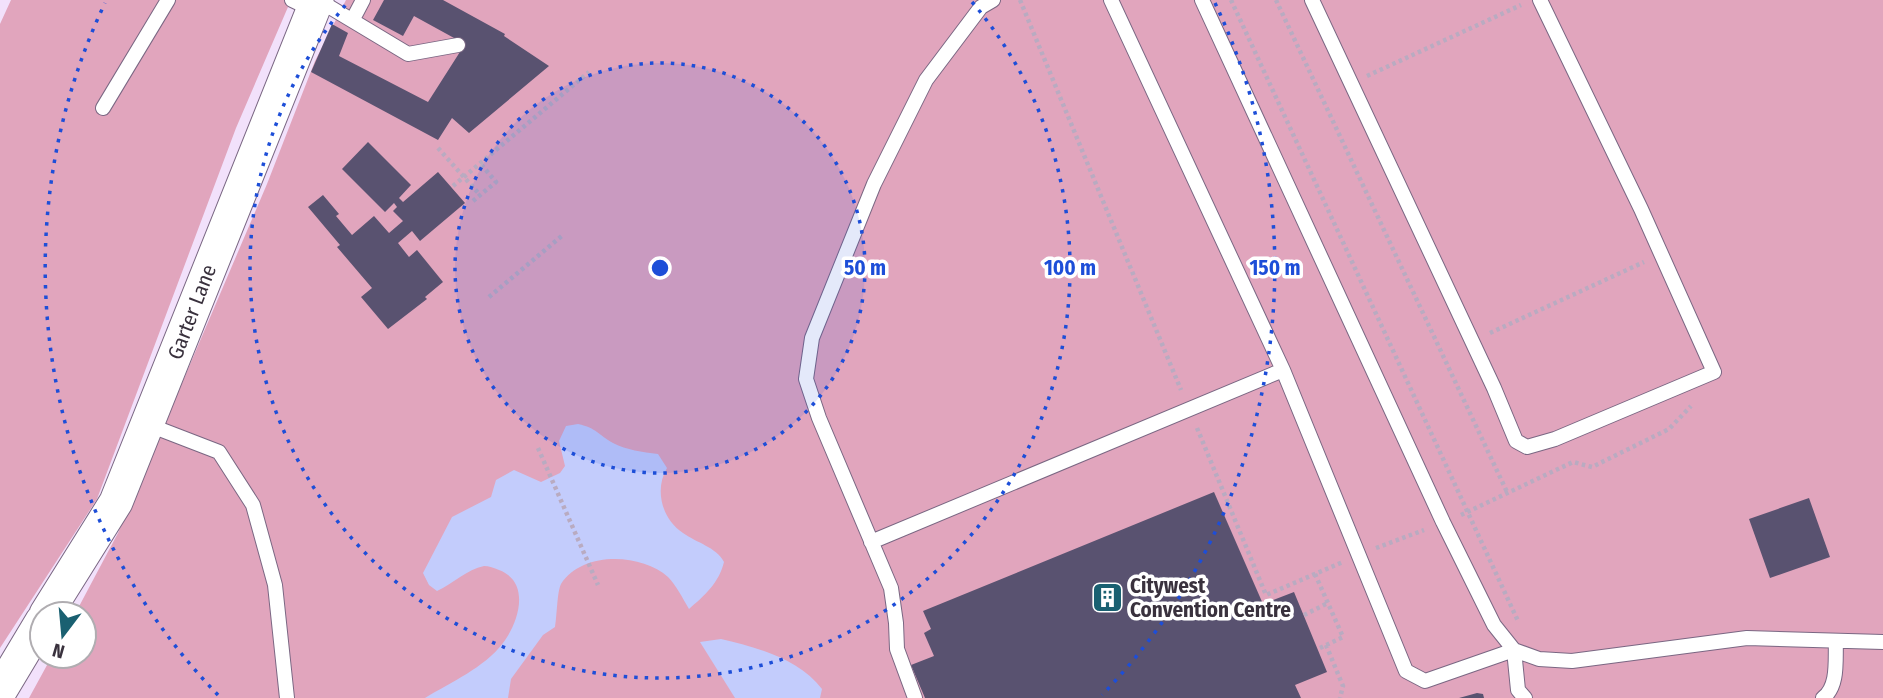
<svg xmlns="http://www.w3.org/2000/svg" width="1883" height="698" viewBox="0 0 1883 698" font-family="'Fira Sans Condensed',sans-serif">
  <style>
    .green { fill: #e1a5bd }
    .water { fill: #c3ccfc }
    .building { fill: #595270 }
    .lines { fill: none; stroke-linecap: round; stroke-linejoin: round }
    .service-casing { stroke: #7a6783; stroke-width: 16 }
    .tertiary-casing { stroke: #7a6783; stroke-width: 35 }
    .path { stroke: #b9abc1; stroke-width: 4.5; stroke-dasharray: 3.5 3.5; stroke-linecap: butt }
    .service { stroke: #fff; stroke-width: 14 }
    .tertiary { stroke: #fff; stroke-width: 33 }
    .ring { fill: none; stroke: #1d4ed8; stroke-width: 3.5; stroke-dasharray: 3.5 7 }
    .labels { text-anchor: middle; stroke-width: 7; stroke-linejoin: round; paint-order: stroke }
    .street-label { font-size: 21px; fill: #39313d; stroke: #fff }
    .poi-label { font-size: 21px; font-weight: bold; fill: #39313d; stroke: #fff; text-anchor: start }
    .centre { fill: #1d4ed8; stroke: #fff; stroke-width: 3.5 }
    .ring-label { font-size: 21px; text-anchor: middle; font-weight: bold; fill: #1d4ed8; stroke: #fff; stroke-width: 7; stroke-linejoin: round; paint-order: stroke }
  </style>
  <rect width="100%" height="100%" fill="#f2e1fb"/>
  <path class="green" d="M11,0H291L236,128L97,499L0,648V24Z
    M346,0H1883V698H29L52,656H84V614H75L118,533L267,184L315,61Z"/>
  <path class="water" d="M578,424C597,428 598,435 613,443C627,450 642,452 658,454L667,468C654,490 662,519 683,533C697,543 716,547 724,562C719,583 704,596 689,609C683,599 676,585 668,577C641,553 582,551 561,584C557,592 557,616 555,627L543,635L511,679L508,698H425C451,682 484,668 503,643C519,622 531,582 499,570C494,568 489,566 484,566C467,569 453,584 437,591L429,585L423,573L452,517L491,497L496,480L514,470L541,482L560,473L565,466L559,441L566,426Z
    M721,639C756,647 799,659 822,689L820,698H735L700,642Z"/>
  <path class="building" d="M384,0H443L505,34L504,36L549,66L469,133L452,118L438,140L311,72L332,24L348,33L339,56L428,102L465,44L414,16L403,36L373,20Z
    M368,142L411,185L399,198L403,202L438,172L465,203L420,241L412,231L398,243L409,257L417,250L443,282L425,297L427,299L388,329L361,297L372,288L337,247L340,245L308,207L323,195L339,214L336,216L352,235L374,216L389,233L403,221L393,211L397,207L394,203L385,212L342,169Z
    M1214,492L1263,604L1294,592L1327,672L1295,685L1301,698H925L911,665L934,656L924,633L931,629L923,611Z
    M1809,498L1830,557L1770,578L1749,519Z
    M1477,693L1483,694L1484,698H1459Z"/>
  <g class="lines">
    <defs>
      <path id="service" d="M292,0L313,10
        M318,0L408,54L458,45
        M1111,0L1283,370L1406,671L1425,681L1514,650L1518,690L1525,698
        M1202,0L1443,522L1494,625L1514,650L1539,659L1572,661L1747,638L1883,642
        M1312,0L1494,388L1516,441L1527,447L1555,439L1714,372L1641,209L1540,0
        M353,19L363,0
        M103,108L168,0
        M149,425L219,452L253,505L275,585L287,698
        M871,542L1283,370
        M915,698L897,649L896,623L891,588L819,418L806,379L812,338L874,184L926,80L981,7L993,0
        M1823,698C1839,686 1835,659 1836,642"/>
      <path id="tertiary" d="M46,614L116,502L317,0
        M0,691L42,621"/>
    </defs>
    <use href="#service" class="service-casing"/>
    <use href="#tertiary" class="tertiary-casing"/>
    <path class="path" d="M1020,0L1181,390
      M1231,0L1518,621
      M1276,0L1507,492
      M1367,76L1521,5
      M438,148L480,195
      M453,186L589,72
      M473,201L496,182L480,163
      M489,297L563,235
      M1490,333L1644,262
      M1197,428L1266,595L1343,562
      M538,448L598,585
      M1461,515L1573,462L1592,467L1669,429L1691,406
      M1376,548L1424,530
      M1315,574L1343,637L1318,649
      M1304,615L1328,603
      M1326,645L1343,686L1340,698"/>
    <use href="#service" class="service"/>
    <use href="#tertiary" class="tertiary"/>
  </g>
  <circle cx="660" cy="268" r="205" fill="#1d4ed8" fill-opacity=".12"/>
  <g class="ring">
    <circle cx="660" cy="268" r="205"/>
    <path d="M972 2A410 410 0 1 1 348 2"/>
    <path d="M218 695A615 615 0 0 1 105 3M1215 3A615 615 0 0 1 1102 695"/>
  </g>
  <defs>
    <symbol id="building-square" viewBox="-11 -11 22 22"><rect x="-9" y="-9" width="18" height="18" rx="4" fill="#1a6071" stroke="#fff"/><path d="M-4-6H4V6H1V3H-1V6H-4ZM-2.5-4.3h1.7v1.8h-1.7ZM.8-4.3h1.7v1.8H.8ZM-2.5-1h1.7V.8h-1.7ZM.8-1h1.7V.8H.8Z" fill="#fff"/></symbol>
  </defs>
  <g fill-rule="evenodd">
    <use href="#building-square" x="1090" y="580" width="35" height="35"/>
  </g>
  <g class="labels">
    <g class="street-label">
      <text transform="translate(192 312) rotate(-69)" y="7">Garter Lane</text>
    </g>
    <g class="poi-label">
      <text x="1130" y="593">Citywest<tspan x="1130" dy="24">Convention Centre</tspan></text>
    </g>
  </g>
  <circle cx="660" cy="268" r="10" class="centre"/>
  <g class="ring-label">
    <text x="865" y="275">50 m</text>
    <text x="1070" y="275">100 m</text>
    <text x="1275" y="275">150 m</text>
  </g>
  <g transform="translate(63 635) rotate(196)"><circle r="33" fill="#ffffff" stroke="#b0adb1" stroke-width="2"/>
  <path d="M0-5L12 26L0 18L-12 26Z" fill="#1a6071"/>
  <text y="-10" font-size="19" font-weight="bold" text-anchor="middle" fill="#39313d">N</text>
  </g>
</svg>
